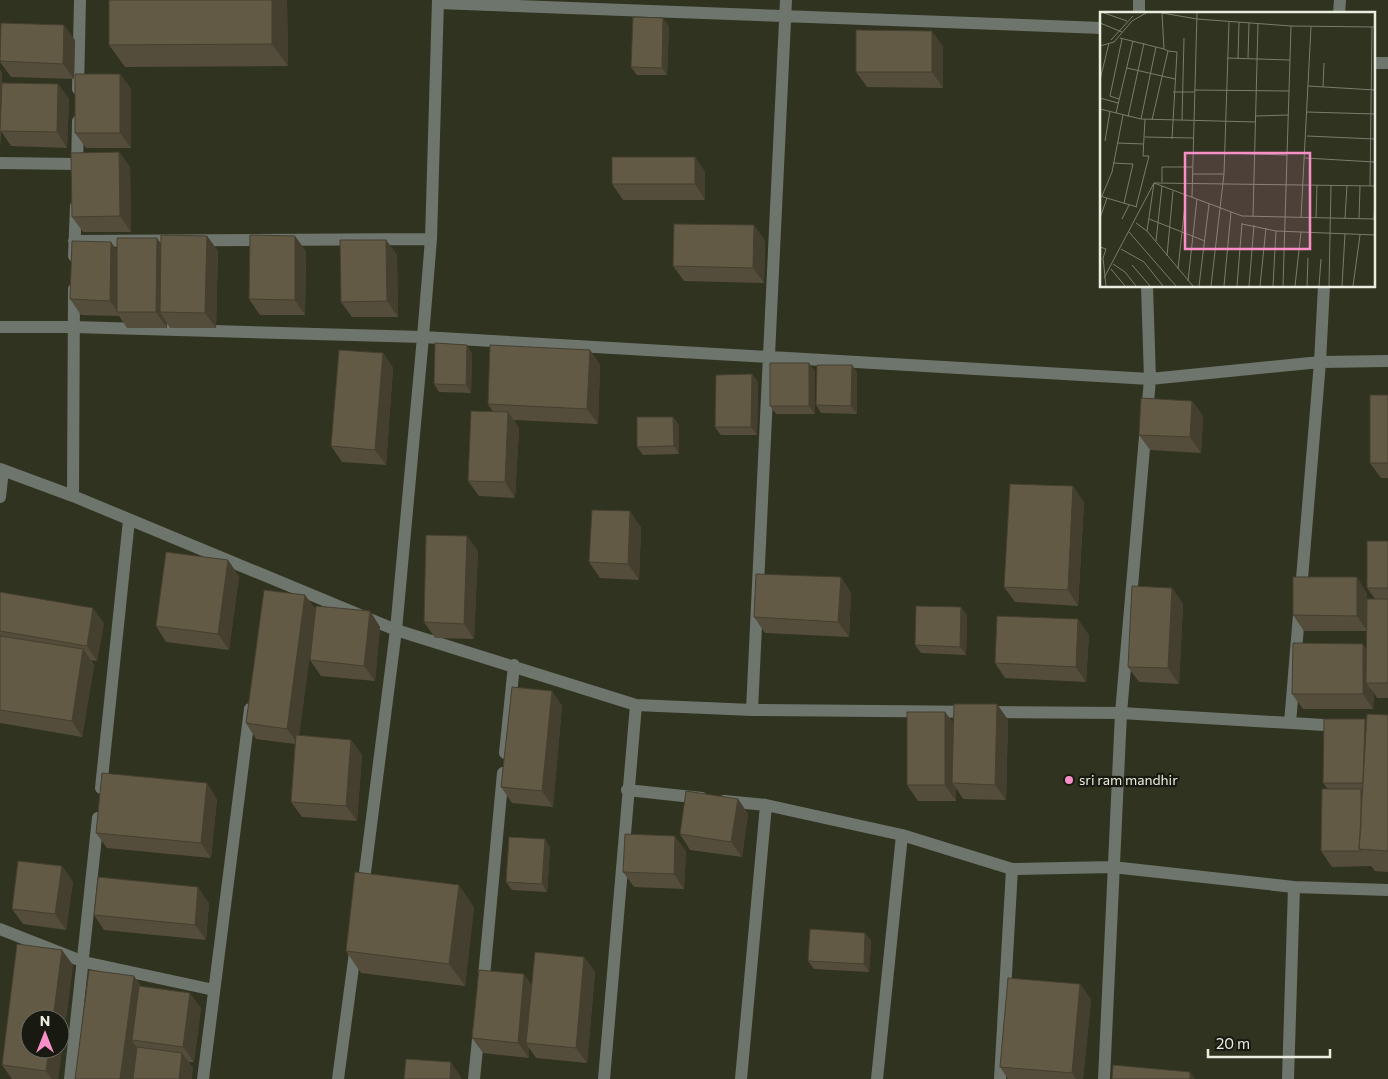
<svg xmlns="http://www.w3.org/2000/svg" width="1388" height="1079" viewBox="0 0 1388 1079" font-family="Commissioner,sans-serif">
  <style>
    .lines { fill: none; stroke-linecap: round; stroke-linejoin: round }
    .minor { stroke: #6e756c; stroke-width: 12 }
    .wall { fill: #544d3b }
    .shaded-wall { fill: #453f30 }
    .building { fill: #625a45; stroke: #453f30 }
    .poi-dot { fill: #f98fc8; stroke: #181a11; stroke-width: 2 }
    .labels { text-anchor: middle; stroke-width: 4.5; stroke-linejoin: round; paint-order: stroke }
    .poi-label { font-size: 14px; fill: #eaede0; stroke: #181a11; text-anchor: start }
    .inset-road { fill: none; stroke: #7a7d6c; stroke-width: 1 }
    .view { fill: #f98fc8; fill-opacity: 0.15; stroke: #f98fc8; stroke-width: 2.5 }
    .inset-edge { fill: none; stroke: #eaede0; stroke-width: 2.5 }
  </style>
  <rect width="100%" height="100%" fill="#30331f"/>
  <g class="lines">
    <path class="minor" d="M438,3L1102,28
      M1139,14V0
      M1339,14L1340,0
      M1374,63H1388
      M78,89L80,0
      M0,163L77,164
      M77,169L78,121
      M74,241L431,239
      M74,256L76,206
      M0,327H73L423,337L1150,379L1320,362L1388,361
      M0,469L73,496L396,630L636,705L752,710L1121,713L1341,726
      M73,496L74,289
      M0,497L3,470
      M752,710L786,0
      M1290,723L1320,362L1324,286
      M505,753L514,665
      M101,788L129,520
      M627,790L702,798
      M724,801L766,805L902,835L1012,869L1112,867L1294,887L1388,890
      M363,888L396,630L423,337L431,239L438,0
      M0,929L84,962L214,990
      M483,987L503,773
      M70,1079L98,818
      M203,1079L250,709
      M338,1079L356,945
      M474,1079L479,1029
      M604,1079L636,705
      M741,1079L766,805
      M877,1079L902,835
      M1000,1079L1012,869
      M1104,1079L1121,713L1150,379L1147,286
      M1288,1079L1294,887"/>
  </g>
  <path class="wall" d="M287,0L288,66L125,67L109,45Z
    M669,26L667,75H637L631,67Z
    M75,40L74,79L11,77L0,62Z
    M943,46V88L867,87L856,72Z
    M0,70L2,73V83L58,84L69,99L67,148L11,146L1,131L0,147Z
    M120,74L131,89V148H86L75,133Z
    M119,152L130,167L131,232H83L72,217Z
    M695,157L705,172V200H623L612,184Z
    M754,225L765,241L764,283L684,281L673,266Z
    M207,236L218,251L216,328H170L167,323V328H127L119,316L81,315L70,299L117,250Z
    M386,240L397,255L398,317H352L341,302Z
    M306,251L305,315H260L249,299Z
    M590,350L600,365L598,424L514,420L519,428L515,498L479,496L468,481L493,412L488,404Z
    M383,353L393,368L386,465L342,462L331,446Z
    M472,353L471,393L439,392L434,384Z
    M815,371V414H776L770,406Z
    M857,372V414L821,413L816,405Z
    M752,374L758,382L757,435H721L715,427Z
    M1388,395V478H1381L1370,463Z
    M1192,401L1203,416L1201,453L1150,450L1139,435Z
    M673,417L679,425V454L643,455L637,447Z
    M1084,502L1078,606L1015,602L1004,587Z
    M641,527L639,580L600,578L589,562Z
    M1388,541V698H1377L1374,693L1373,709H1303L1292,694L1367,649V631H1304L1293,615L1367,593V599H1375L1367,588Z
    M478,551L474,639L435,638L424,622Z
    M239,576L229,650L166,642L156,626Z
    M841,577L851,593L849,637L765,633L754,617Z
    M1172,588L1183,604L1179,684L1139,682L1128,667Z
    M0,592L104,623L97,661L91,660L94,665L82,737L0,723Z
    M305,595L316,610L370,611L380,627L375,681L321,676L310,660L315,615L299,735L351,740L362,755L357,821L302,817L291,802L295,744L256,739L246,723Z
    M967,615L966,655L921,653L915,645Z
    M1089,635L1086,682L1005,678L995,663Z
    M552,691L562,706L553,807L512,803L501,787Z
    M997,704L1008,720L1006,800L963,799L956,788V801H918L907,785L945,712L954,724Z
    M1388,715V872L1375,871L1371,866L1332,867L1321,851L1328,789L1323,783L1365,719L1367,722Z
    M217,799L211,858L107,848L96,833Z
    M738,799L748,814L742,857L690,850L680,834Z
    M550,847L547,892L512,890L506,882Z
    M686,851L684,889L634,887L623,872Z
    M62,866L73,882L66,930L23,924L12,909Z
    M209,903L206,940L104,930L94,915Z
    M474,907L465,986L361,973L346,951Z
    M865,933L871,941L869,972L814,969L808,961Z
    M584,957L595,972L587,1063L536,1058L529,1048V1058L483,1053L472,1038L531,984Z
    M73,965L58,1079H12L2,1065Z
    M134,976L141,986L201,1008L194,1062H188L193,1068L75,1079Z
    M1080,984L1091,1000L1083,1079H1008L1000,1067Z"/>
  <path class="shaded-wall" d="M272,0H287L288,66L272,44Z
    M663,18L669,26L667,75L662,68Z
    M64,25L75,40L74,79L63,64Z
    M932,31L943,46V88L932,72Z
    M0,70L2,73L0,147Z
    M120,74L131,89V148L120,133Z
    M58,84L69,99L67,148L57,132Z
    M119,152L130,167L131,232L120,216Z
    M695,157L705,172V200L695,184Z
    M754,225L765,241L764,283L753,268Z
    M207,236L218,251L216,328L205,313Z
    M295,236L306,251L305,315L295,300Z
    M157,238L168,253L160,312L167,323V328L156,312Z
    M386,240L397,255L398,317L387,301Z
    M111,242L122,257L118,312L110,301Z
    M467,345L472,353L471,393L466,385Z
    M590,350L600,365L598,424L587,409Z
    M383,353L393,368L386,465L375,450Z
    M809,363L815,371V414L809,406Z
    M852,365L857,372V414L851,406Z
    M752,374L758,382L757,435L751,427Z
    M1192,401L1203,416L1201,453L1190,437Z
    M508,412L519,428L515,498L505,482Z
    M673,417L679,425V454L674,446Z
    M1073,486L1084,502L1078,606L1068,590Z
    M630,511L641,527L639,580L628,564Z
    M467,536L478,551L474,639L464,624Z
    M228,560L239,576L229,650L218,634Z
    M841,577L851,593L849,637L838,622Z
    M1357,577L1367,593V631L1357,616Z
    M1172,588L1183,604L1179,684L1168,668Z
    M305,595L316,610L298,744L287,729Z
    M961,607L967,615L966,655L960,647Z
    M93,608L104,623L97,661L87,646Z
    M370,611L380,627L375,681L364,666Z
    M1078,619L1089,635L1086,682L1076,667Z
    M1363,644L1374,659L1366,683L1374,693L1373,709L1363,694Z
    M83,649L94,665L82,737L72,721Z
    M552,691L562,706L553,807L542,791Z
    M997,704L1008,720L1006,800L995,785Z
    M945,712L956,727L952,783L956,788V801L945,785Z
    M1365,719L1375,734L1364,783Z
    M351,740L362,755L357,821L346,806Z
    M207,783L217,799L211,858L201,843Z
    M1361,789L1371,805L1361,849Z
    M738,799L748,814L742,857L731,842Z
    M675,836L686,851L684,889L674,874Z
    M545,839L550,847L547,892L542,884Z
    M62,866L73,882L66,930L55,914Z
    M459,885L474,907L465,986L449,964Z
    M198,887L209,903L206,940L195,925Z
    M865,933L871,941L869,972L864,964Z
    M62,950L73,965L58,1079H52L46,1071L49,1049H60V1019H53Z
    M584,957L595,972L587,1063L576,1048Z
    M524,974L535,990L526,1043L529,1048V1058L518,1043Z
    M134,976L144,991L132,1040L137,1048L133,1079H120Z
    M1080,984L1091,1000L1083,1079H1076L1072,1073Z
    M190,993L201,1008L194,1062L183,1047Z
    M182,1053L193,1068L192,1079H179Z
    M451,1062L461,1077V1079H450Z
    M1190,1072L1195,1079H1190Z"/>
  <path class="building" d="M109,0H272V44L109,45Z
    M633,17L663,18L662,68L631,67Z
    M1,23L64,25L63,64L0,61Z
    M856,30L932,31V72H856Z
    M75,74H120V133H75Z
    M2,83L58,84L57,132L0,131Z
    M119,152L120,216L72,217L71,153Z
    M612,157H695V184H612Z
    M674,224L754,225L753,268L673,266Z
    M161,235L207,236L205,313L160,312Z
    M250,235L295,236V300L249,299Z
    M117,238H157L156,312H117Z
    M340,240H386L387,301L341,302Z
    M72,241L111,242L110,301L70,299Z
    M435,343L467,345L466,385L434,384Z
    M490,345L590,350L587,409L488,404Z
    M339,350L383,353L375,450L331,446Z
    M770,363H809V406H770Z
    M817,365H852L851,406L816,405Z
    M752,374L751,427H715L716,375Z
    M1370,395H1388V463H1370Z
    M1141,398L1192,401L1190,437L1139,435Z
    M471,411L508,412L505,482L468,481Z
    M637,417H673L674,446L637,447Z
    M1010,484L1073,486L1068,590L1004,587Z
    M592,510L630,511L628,564L589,562Z
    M426,535L467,536L464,624L424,622Z
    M1367,541H1388V588H1367Z
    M166,552L228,560L218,634L156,626Z
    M756,574L841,577L838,622L754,617Z
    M1293,577H1357V616L1293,615Z
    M1132,586L1172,588L1168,668L1128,667Z
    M264,590L305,595L287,729L246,723Z
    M0,592L93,608L87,646L0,631Z
    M1367,599H1388V683H1366Z
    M316,606L370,611L364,666L310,660Z
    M916,606L961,607L960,647L915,645Z
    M997,616L1078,619L1076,667L995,663Z
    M0,636L83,649L72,721L0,710Z
    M1293,643L1363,644V694H1292Z
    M512,687L552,691L542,791L501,787Z
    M954,704H997L995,785L952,783Z
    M907,712H945V785H907Z
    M1367,714L1388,715V851L1359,849Z
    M1324,719H1365L1363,783H1323Z
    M296,735L351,740L346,806L291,802Z
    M102,773L207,783L201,843L96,833Z
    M1322,789H1361V826L1359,849L1361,851H1321Z
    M686,791L738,799L731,842L680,834Z
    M625,834L675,836L674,874L623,872Z
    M509,837L545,839L542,884L506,882Z
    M18,861L62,866L55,914L12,909Z
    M355,872L459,885L449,964L346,951Z
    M98,877L198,887L195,925L94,915Z
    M810,929L865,933L864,964L808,961Z
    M17,944L62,950L53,1019H30V1049H49L46,1071L2,1065Z
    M535,952L584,957L576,1048L526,1043Z
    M89,970L134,976L120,1079H75Z
    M479,970L524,974L518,1043L472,1038Z
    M1008,978L1080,984L1072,1073L1000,1067Z
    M139,986L190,993L183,1047L132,1040Z
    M137,1047L182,1053L179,1079H133Z
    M406,1059L451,1062L450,1079H404Z
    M1113,1065L1190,1072V1079H1112Z"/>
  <circle class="poi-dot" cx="1069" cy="780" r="5"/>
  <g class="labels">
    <g class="poi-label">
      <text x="1079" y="785">sri ram mandhir</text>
    </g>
  </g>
  <g transform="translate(1100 12)">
    <rect width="275" height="275" fill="#30331f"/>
    <path class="inset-road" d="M4,1L27,9M62,1L97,7L191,14L275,15M0,11L22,20M20,26L64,37M11,28L33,4M0,34L14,30L32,9L46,1M68,39L77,40L72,127M127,46L190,48M148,46L149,11M138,47L139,10M27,56L75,67M0,68L9,31M208,74L275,78M223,75L224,51M94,78L189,79M73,80H94M0,86L18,91M19,87L10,84L22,27M0,97L41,107L156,110M207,100L275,102M16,101L33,29M156,104L188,103M28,105L44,31M41,107L56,35M52,108L68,39L64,37L62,1M82,108L84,26M207,124L275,127M45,125L93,126M5,129L10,99M17,131L44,132M125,141L187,143M205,146L275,150M13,151L33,152L24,191M92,162H124M62,170V155H92M270,174L272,15M0,184L37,195M2,184L12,160L23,103M92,185L97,1M36,195L49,144H43L45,107M153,204L158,11M0,206L7,186M201,206L211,15M216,206L217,173M22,207L29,193M49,207L105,229M245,207L247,173M259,207L260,174M274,208L275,174M36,211L47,219L93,274M142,212L176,219L275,223M47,219L54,171L142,204L275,207M29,220L76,274M56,229L62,174M0,235L6,237L3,246L6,274M21,237L44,250L63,274M67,244L73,179M13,252L25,260L36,274M32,253L50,274M11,257L25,274M78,257L86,183M4,266L54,171L275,174M88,269L97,187M99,274L109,192M111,274L124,162L129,10M124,274L131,200M137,274L142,211M149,274L154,213M160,274L166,216M173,274L176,219M183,274L191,14M195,274L201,220M207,274L208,246M219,274L221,247M229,274L231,174M242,274L245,222M253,274L260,223"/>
    <path class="view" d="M85,141H210V237H85Z"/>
    <rect width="275" height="275" class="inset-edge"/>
  </g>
  <g transform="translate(45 1034)"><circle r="24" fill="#181a11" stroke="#6c6e64"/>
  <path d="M0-4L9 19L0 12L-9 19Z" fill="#f98fc8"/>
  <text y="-8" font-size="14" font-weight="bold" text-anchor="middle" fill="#eaede0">N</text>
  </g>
  <path d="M1208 1049v8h122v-8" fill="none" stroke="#eaede0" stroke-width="2.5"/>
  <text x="1216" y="1049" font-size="15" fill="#eaede0" stroke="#181a11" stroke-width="4" paint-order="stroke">20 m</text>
</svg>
